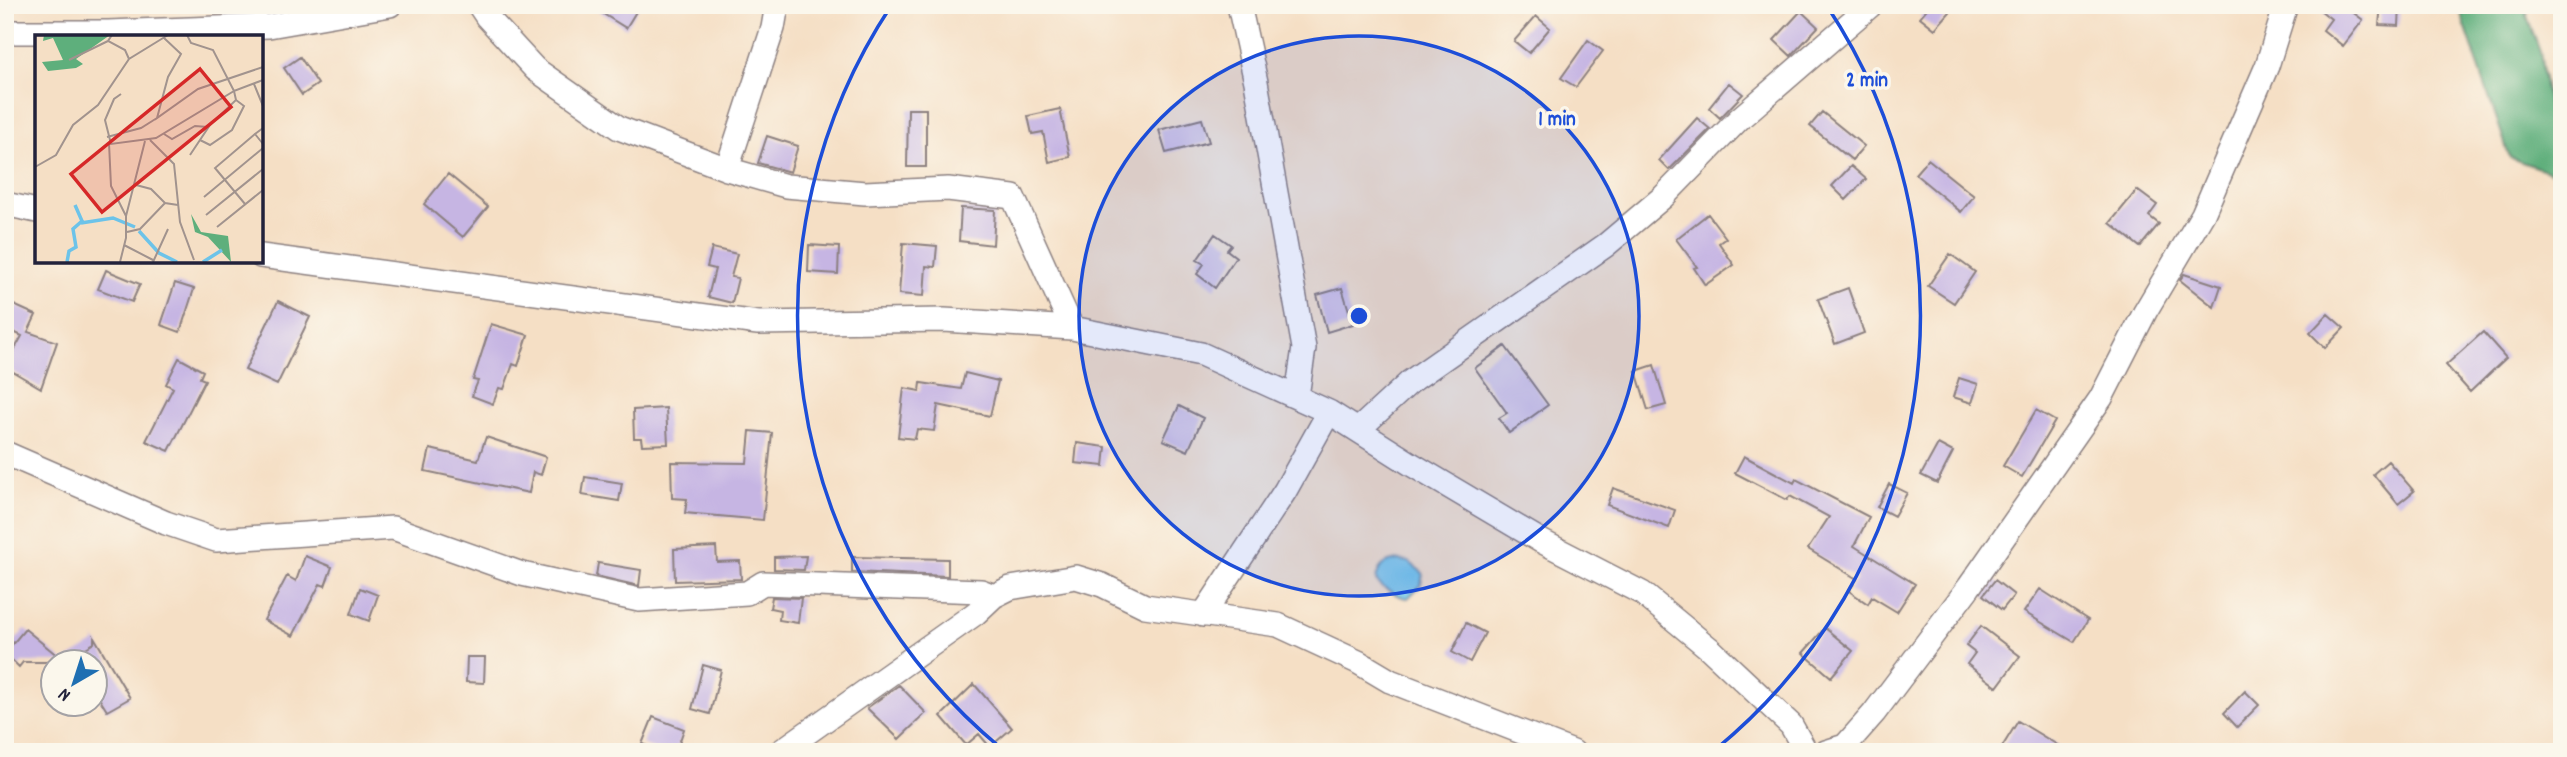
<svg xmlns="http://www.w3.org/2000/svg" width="2567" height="757" viewBox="0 0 2567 757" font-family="Dekko,sans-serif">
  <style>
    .forest { fill: #5eaf7c; stroke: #40685c; stroke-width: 2 }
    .water { fill: #6cc3e9; stroke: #477292; stroke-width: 2 }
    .building { fill: #c6b5e3 }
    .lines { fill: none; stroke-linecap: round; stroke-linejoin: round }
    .street-casing { stroke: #8c8080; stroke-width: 26 }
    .street { stroke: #fff; stroke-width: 23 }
    .ring { fill: none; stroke: #1d4ed8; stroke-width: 3.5 }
    .inset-river { fill: none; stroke: #6cc3e9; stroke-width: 3.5 }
    .inset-road { fill: none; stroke: #a1938e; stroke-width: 2 }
    .view { fill: #d62828; fill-opacity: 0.15; stroke: #d62828; stroke-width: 3.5 }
    .inset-edge { fill: none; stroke: #22223b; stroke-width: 3.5 }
    .centre { fill: #1d4ed8; stroke: #fbf7ec; stroke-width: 3.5 }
    .ring-label { font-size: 21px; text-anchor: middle; font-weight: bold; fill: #1d4ed8; stroke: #fbf7ec; stroke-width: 7; stroke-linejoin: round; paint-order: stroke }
  </style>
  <rect width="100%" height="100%" fill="#fbf7ec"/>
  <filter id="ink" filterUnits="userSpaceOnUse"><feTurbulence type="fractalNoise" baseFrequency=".0143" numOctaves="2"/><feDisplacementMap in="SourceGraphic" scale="14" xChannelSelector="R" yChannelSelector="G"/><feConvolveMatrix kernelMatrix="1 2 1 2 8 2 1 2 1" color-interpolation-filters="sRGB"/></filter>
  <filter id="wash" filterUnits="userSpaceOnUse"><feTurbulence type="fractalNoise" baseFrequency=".00686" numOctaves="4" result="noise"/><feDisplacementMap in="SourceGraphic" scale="28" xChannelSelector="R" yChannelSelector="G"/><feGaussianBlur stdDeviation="1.57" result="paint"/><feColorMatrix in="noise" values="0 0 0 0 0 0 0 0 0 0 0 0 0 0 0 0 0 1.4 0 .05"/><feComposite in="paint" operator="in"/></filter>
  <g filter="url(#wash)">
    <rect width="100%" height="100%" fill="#f5dfc5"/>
    <path class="forest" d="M2458,5H2528L2527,16L2540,52L2550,120L2562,123V176L2510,158Z"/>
    <path class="water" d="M1398,560L1409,562L1423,573L1421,585L1408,598C1400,598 1381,587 1376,581C1378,566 1384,562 1398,560Z"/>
    <g id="blocks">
      <path class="building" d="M589,5H640L626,28Z
        M1930,5H1956L1935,29L1920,17Z
        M2314,5H2343L2363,20L2343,46L2323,30L2331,19Z
        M2381,5H2400L2399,26L2379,25Z
        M1801,11L1818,27L1791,56L1774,40Z
        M1536,16L1550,28L1529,53L1514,41Z
        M1588,40L1603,51L1576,87L1561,78Z
        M300,57L318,84L302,95L284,68Z
        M1729,83L1743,94L1720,118L1709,108Z
        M908,109H926V167H907Z
        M1060,109L1070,157L1049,162L1043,132L1032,134L1028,116Z
        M1822,112L1864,146L1852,160L1810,126Z
        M1697,118L1710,129L1669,170L1659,160Z
        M1202,119L1209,142L1166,153L1159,130Z
        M767,136L798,146L790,172L758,163Z
        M1928,159L1974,196L1961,212L1915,174Z
        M1851,166L1866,179L1846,200L1832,186Z
        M448,174L488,207L463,237L424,204Z
        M2137,190L2157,205L2149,216L2159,224L2140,247L2110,223Z
        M961,208L995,210L993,245L959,241Z
        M1708,214L1726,238L1719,243L1734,265L1705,285L1694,268L1697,267L1676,239Z
        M1215,234L1231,245L1227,250L1236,257L1215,288L1197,274L1204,264L1197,260Z
        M903,243L937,246L935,267L926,266L924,296L899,294Z
        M809,245L839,247L838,274L808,272Z
        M712,248L737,254L731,277L738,278L732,303L708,297L715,269L707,267Z
        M1950,254L1975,272L1954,303L1928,286Z
        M106,270L140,284L132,302L98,289Z
        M2184,274L2221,286L2214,307L2180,280Z
        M175,283L194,289L180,332L161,325Z
        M1342,288L1353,324L1327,332L1317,295Z
        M1848,288L1864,333L1835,344L1818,299Z
        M5,301L36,315L28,332L57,342L41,388L5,367L22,336L5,328Z
        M278,301L310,317L277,385L245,370Z
        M2328,314L2344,328L2325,348L2310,333Z
        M491,324L528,335L518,366L513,364L504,389L499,388L493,404L472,396L478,381L473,380Z
        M2483,332L2506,358L2470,392L2446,365Z
        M1505,346L1548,405L1509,433L1499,418L1507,413L1475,368Z
        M179,358L203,371L200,378L205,380L169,451L146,441L173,388L166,384Z
        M1654,365L1666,405L1648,410L1636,371Z
        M965,373L998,381L990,416L938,405L934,431L917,429L915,439L898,437L904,388L920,391L921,383L961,389Z
        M1959,378L1978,384L1972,403L1953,397Z
        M1179,406L1203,418L1188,451L1163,440Z
        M666,408L668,444L642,445L641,438H634L633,410Z
        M2036,410L2055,421L2022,477L2003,466Z
        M750,431L772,433L763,520L685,513L687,499L672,498L671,462L747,463Z
        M486,437L546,457L541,475L533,472L529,493L425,471L430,449L478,460Z
        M1077,443L1106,447L1104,466L1075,463Z
        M1938,444L1953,452L1937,483L1921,475Z
        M1744,456L1794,483L1796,479L1869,517L1854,546L1915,584L1897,612L1872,597L1868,604L1849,591L1857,579L1808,549L1829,517L1790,496L1787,500L1735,473Z
        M2388,461L2414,491L2398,504L2373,474Z
        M585,477L622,483L619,501L582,495Z
        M1889,484L1907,493L1894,516L1877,507Z
        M1613,488L1675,510L1669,528L1607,505Z
        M716,547L717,562L740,561L741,579L675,581L674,549Z
        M305,556L332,567L325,586L320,584L293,636L264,620L287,576L296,581Z
        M806,556L804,570L774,569V557Z
        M852,557L948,559V576L852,572Z
        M598,563L641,570L639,586L596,576Z
        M1995,580L2014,595L2002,610L1983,595Z
        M360,588L378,595L369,621L351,614Z
        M2040,589L2088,620L2074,642L2024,612Z
        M772,597L801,598L798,623L779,620L780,610L770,608Z
        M1466,623L1485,633L1470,662L1452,652Z
        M1981,626L2020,656L1997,687L1967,664L1975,653L1966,646Z
        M1825,628L1853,651L1831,677L1803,653Z
        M25,629L64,661L94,643V637L130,698L107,711L94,690V662H23L19,667L5,653Z
        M467,657H485L484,683L466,682Z
        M703,665L721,670L710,714L692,709Z
        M974,684L1012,728L990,747L979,734L966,745L941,716Z
        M899,685L926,713L899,739L867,708Z
        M2245,691L2259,705L2237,727L2224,713Z
        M653,717L684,729L676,752H663L642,744Z
        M2018,721L2069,752H1999Z"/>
    </g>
  </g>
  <g filter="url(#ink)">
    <use href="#blocks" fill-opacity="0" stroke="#8c8080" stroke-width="2"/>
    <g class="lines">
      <defs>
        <path id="street" d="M479,5L487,17L535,69L619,128L727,169L786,186L865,193L948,189L1013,197L1072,328
          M1239,5L1256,82L1304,348L1297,396
          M5,32H108L269,26L390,5
          M727,169L773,28L777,5
          M5,204L37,211
          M261,256L758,323L944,320L1072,328L1201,354L1329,412L1411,464L1541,541L1642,593L1710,649L1791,725L1806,752
          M1359,429L1410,382L1606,245L1663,197L1739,119L1871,5
          M5,453L166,523L216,540L393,528L522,574L639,600L747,593L763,583L981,591L994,596L976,613L780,752
          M994,596L1010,588L1076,577L1102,585L1145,606L1278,625L1358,662L1390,681L1573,752
          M1203,615L1285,491L1329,412
          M1826,752L1845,746L1874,713L1969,587L2101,398L2145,312L2203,214L2267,66L2286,5"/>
      </defs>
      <use href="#street" class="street-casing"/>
      <use href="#street" class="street"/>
    </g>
  </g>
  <circle cx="1359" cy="316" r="280" fill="#1d4ed8" fill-opacity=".12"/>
  <g class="ring">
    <circle cx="1359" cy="316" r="280"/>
    <path d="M1002 749A561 561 0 0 1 891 6M1827 6A561 561 0 0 1 1716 749"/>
  </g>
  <g transform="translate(35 35)">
    <rect width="228" height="228" fill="#f5dfc5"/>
    <path d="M9,0H75L41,24L48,29L41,33L13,36L7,27L28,25L18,3L8,6ZM156,179L166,197L193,201L196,227L173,202L160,197Z" fill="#5eaf7c"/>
    <path class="inset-river" d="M46,188L78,183L100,192M104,196L124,218L142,227M32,227L34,216L41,212L38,194L47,186L40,170M168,227L187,215"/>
    <path class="inset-road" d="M77,0L73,6L90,15L94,24M152,0L156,8L178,15L199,56L228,45M129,3L146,19L133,42L122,83L163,54L228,32M34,25L73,6M219,49L228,71M86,59L79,64L70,85L76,109L121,103L199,56L201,65L175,90L155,120M228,93L220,99L228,109M129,99L137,104L160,91L173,92M72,102L106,93L122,83M115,105L139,129L145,187L159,225M165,105L175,110L197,95L209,71L201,65M74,108L76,151L91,181M0,132L21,120L38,90L63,70L94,24L133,0M101,150L116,154L130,168L143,170M169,162L228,113M210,169L180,133L220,99M171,180L228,134M182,192L228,155M92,197L105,194L130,168M89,210L118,225M85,227L91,203V181L110,106M118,227L133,194"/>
    <path class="view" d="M165,34L196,72L67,177L36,139Z"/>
    <rect width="228" height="228" class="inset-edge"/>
  </g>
  <circle cx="1359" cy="316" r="10" class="centre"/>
  <g class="ring-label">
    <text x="1867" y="86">2 min</text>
    <text x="1557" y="125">1 min</text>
  </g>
  <rect width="2567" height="757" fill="none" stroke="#fbf7ec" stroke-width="28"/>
  <g transform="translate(74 683) rotate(219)"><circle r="33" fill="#fbf7ec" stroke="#a4a2a5" stroke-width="2"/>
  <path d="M0-5L12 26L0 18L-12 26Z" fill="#1f6fb2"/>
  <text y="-10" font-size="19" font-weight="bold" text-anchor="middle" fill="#22223b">N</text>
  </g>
</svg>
